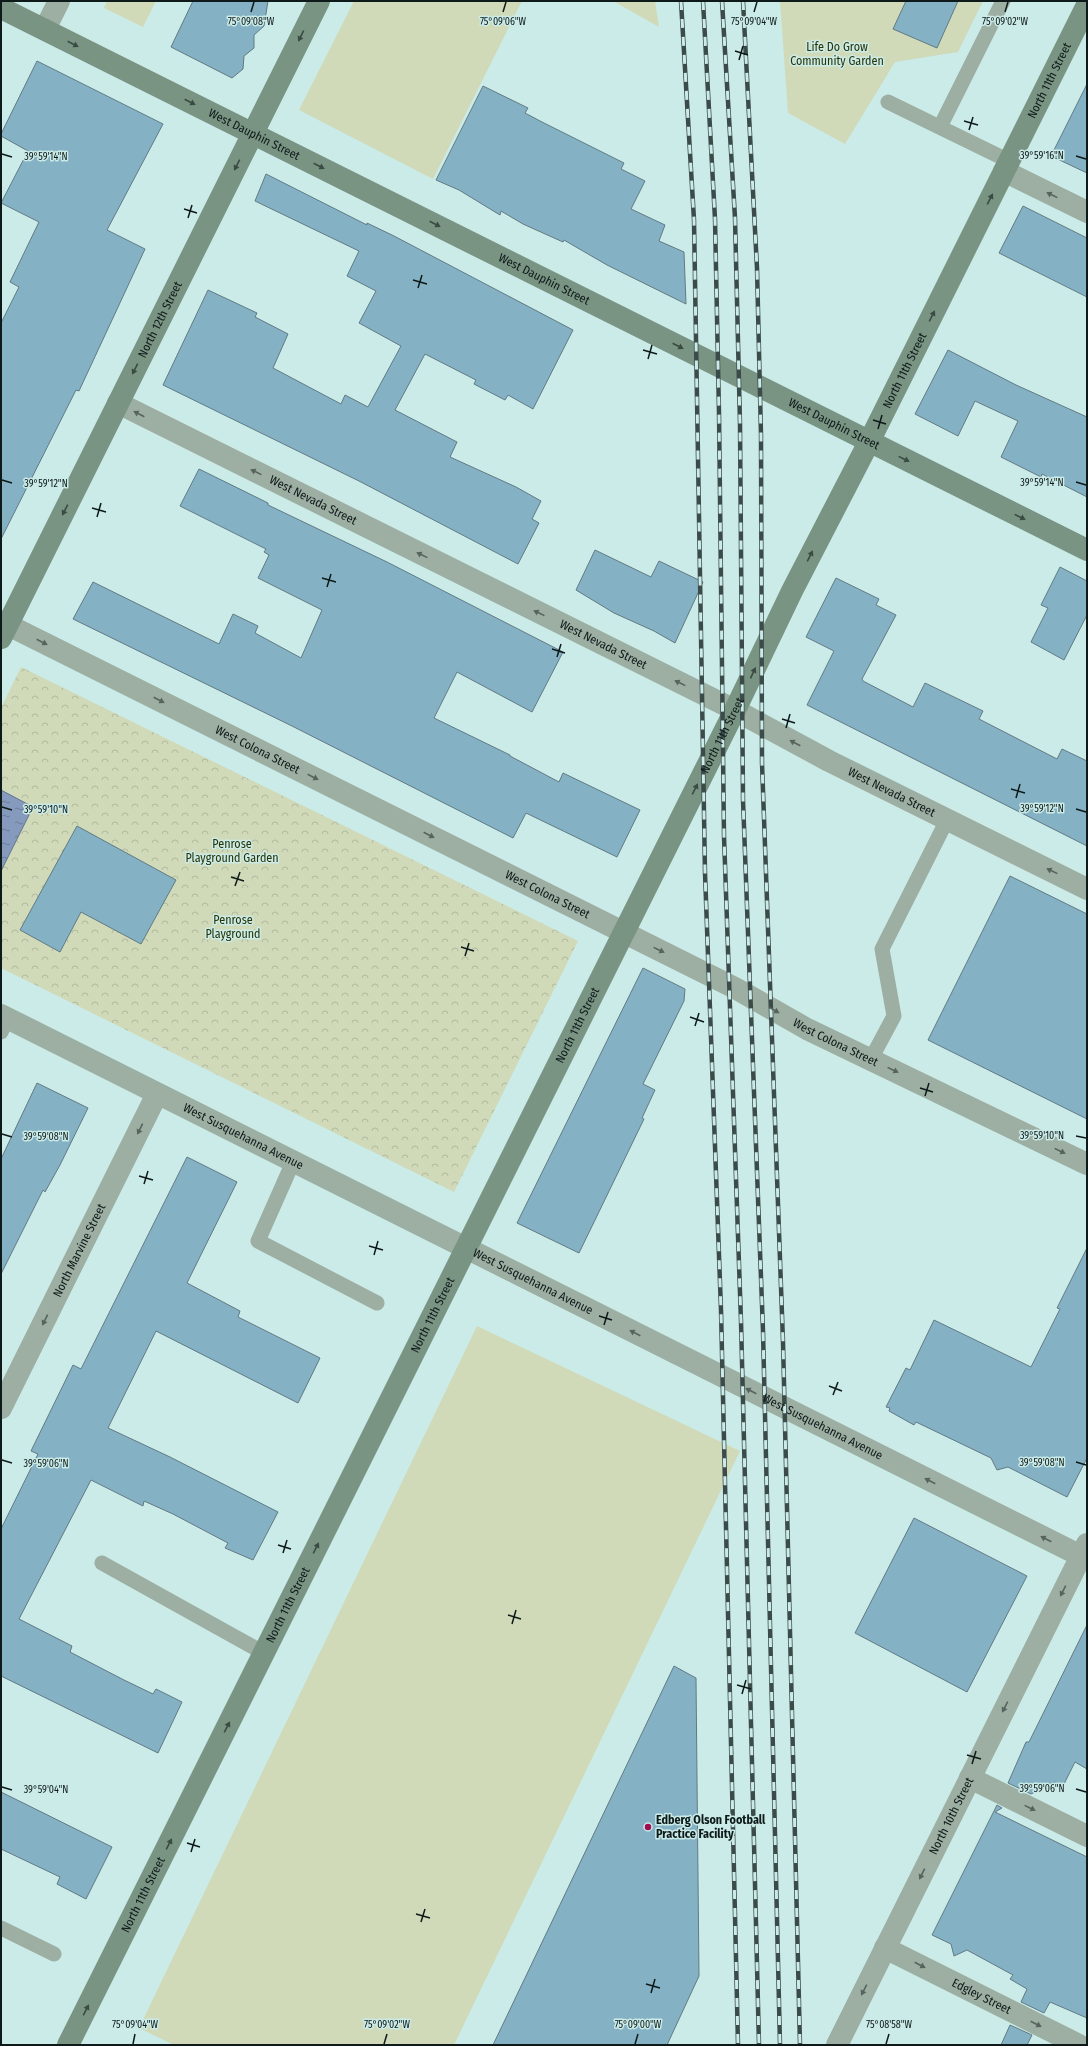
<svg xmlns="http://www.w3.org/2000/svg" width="1088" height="2046" viewBox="0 0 1088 2046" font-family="'Fira Sans Condensed',sans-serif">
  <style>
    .green { fill: #d0dab9 }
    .forest { fill: url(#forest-crowns) }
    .water { fill: url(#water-ripples); stroke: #61748b }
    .building { fill: #84b2c4; stroke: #617a84 }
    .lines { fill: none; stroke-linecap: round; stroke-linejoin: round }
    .lane { stroke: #9daea2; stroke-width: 15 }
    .street { stroke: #9daea2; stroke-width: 22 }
    .secondary { stroke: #7a9483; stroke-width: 22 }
    .rail-casing { stroke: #3b4b4a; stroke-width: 4.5 }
    .rail { stroke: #cbebe8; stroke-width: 3; stroke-dasharray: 9; stroke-linecap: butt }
    .oneway { fill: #394b43 }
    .oneway2 { fill: #56645e }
    .ticks { fill: none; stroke: #0e1a19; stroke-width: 1.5 }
    .poi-dot { fill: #a20d4f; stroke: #cbebe8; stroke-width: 1.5 }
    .labels { text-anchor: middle; stroke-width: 3; stroke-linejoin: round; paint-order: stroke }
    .park-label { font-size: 12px; fill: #293404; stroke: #cbebe8 }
    .street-label { font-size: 12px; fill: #0e1a19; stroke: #cbebe8 }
    .poi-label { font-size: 12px; font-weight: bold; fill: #0e1a19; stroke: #cbebe8; text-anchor: start }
    .ticks-label { font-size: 10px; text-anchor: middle; fill: #0e1a19; stroke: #cbebe8; stroke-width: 3; stroke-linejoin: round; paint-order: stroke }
  </style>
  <defs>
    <pattern id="forest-crowns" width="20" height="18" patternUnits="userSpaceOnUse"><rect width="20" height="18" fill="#d0dab9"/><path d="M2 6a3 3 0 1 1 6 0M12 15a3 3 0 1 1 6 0" fill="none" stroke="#b1ba9e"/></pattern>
    <pattern id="water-ripples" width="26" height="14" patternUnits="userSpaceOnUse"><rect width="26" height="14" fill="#859abc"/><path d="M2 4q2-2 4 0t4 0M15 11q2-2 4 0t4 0" fill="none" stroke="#6b7d98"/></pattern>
  </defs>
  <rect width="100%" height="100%" fill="#cbebe8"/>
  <path class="green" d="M107,1H156L143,27L104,8Z
    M354,1H522L433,179L299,110Z
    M613,1H655L659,27Z
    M780,1H983L958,52L895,62L845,144L788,113Z
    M477,1326L740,1451L454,2045H174L139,2028Z"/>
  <path class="forest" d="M21,667L578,941L454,1192L1,968V708Z"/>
  <path class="water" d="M1,790L33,807L1,871Z"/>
  <path class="building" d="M193,1H268L264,26L254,35V48L244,56L243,69L232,78L171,47Z
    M906,1H958L937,48L893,29Z
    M37,61L163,124L107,230L145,249L79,391L76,390L1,539V323L19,287L10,282L39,222L1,203L28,151L1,136V134Z
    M1087,84V173L1051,156Z
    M483,86L528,108L525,113L542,122L624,163L621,169L645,181L631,209L665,225L659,241L684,252L686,304L607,265L564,240L563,242L523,224L501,211L500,215L459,190L436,180Z
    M266,174L367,225V223L394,236L573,330L533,409L508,395L505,400L474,384L476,380L425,354L395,410L457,442L450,457L516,487L541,501L532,519L539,523L518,564L359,481L163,385L208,290L257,313L255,317L288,334L273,368L341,404L345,395L368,407L401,346L359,323L376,291L347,276L359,251L255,201Z
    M1023,206L1087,238V297L999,253Z
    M948,350L1016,385L1087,417V497L1042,474L1041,477L1001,457L1018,421L975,401L958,436L915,414Z
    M199,469L268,503V505L387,562L563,652L532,712L457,672L434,718L510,755V756L559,782L563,773L640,810L617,857L526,813L513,838L292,726L73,619L93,582L219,644L233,614L258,626L255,633L301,658L322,610L258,578L269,555L264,552L266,549L180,506Z
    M595,550L651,577L659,561L703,582L675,643L654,631L614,613L576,590Z
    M1060,567L1087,581V615L1064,660L1031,642L1048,608L1041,605Z
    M836,578L879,599L876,605L896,615L862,679L863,681L913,707L925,683L983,711L979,719L1057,759L1062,749L1087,761V846L807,705L834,651L806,637Z
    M77,826L176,880L141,944L81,912L60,952L20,930Z
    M1010,876L1087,914V1119L928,1040Z
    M643,968L685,989L684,1001L643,1084L655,1090L642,1118L644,1119L579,1253L517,1223Z
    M37,1083L88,1108L60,1165L45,1192L43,1190L1,1274V1159Z
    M187,1157L237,1182L187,1283L240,1311L238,1317L320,1358L298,1403L156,1331L108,1428L170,1457L278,1512L253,1560L225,1548L228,1543L173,1514L144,1501L143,1506L91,1480L19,1619L72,1646L70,1652L124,1680L153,1694L156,1689L182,1702L158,1753L1,1676V1529L38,1454L31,1451L73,1365L81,1369Z
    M1087,1248V1458L1067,1497L1008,1467L997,1470L991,1458L916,1422L914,1425L889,1411L890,1408L886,1407L906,1368L910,1370L934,1320L1031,1367L1060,1309L1057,1308Z
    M914,1518L1027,1576L967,1692L855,1633Z
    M1087,1625V1769L1075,1762L1063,1786L1055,1782L1031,1794L1008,1783L1026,1742H1029Z
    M674,1666L696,1678L699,1976L667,2045H493Z
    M1,1792L112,1847L86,1899L57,1884L60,1877L1,1849Z
    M997,1805L1002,1808L995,1812L1087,1857V2018L1050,2002L1044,2013L1021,2002L1027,1989L1010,1979L1013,1975L967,1950L954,1956L951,1944L932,1935Z
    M1010,2025L1032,2035L1027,2045H1001Z"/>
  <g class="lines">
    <path class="lane" d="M888,102L1009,161
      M940,127L1003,1
      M1,1032L7,1019
      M871,1059L894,1016L882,949L947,820
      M293,1162L258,1241L377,1303
      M102,1563L264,1653
      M1,1928L54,1954"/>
    <g class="street">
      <path d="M45,29L59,1"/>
      <path d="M1004,171L1087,212"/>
      <path id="s1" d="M118,403L735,710L829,761L1087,889"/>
      <path id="s2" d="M8,625L735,988L807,1029L1087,1164"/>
      <path id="s3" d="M1,1015L1087,1559"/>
      <path id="s4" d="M1,1408L157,1094"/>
      <path d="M970,1778L1087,1836"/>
      <path id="s5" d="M885,1948L1079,2045"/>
      <path id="s6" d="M837,2045L1087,1544"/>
    </g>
    <g class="secondary">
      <path id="s7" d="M1,8L1087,550"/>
      <path id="s8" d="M1,638L319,1"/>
      <path id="s9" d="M68,2045L735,710L792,591L869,442L1087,5"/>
    </g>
    <defs>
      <path id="rail" d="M681,1L694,220L705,873L721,1310L738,2045
        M703,1L715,219L719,413L724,836L741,1321L759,2045
        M722,1L735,218L740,424L743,800L763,1331L780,2045
        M743,1L757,268L761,435L762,763L783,1342L800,2045"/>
    </defs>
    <use href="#rail" class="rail-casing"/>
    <use href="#rail" class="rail"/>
  </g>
  <defs><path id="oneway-solid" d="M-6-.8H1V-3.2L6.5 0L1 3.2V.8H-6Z"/></defs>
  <g class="oneway">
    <use href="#oneway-solid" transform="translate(301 36) rotate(116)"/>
    <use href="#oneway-solid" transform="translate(73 44) rotate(27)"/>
    <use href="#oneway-solid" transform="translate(190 102) rotate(27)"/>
    <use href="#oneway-solid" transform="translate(237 165) rotate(117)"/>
    <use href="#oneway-solid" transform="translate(319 166) rotate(27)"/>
    <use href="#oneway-solid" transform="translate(990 199) rotate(-63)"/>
    <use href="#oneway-solid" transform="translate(435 224) rotate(27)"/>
    <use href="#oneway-solid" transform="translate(932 316) rotate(-63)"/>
    <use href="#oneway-solid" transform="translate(678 346) rotate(27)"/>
    <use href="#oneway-solid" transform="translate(135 369) rotate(117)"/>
    <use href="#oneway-solid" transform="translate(904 459) rotate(26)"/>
    <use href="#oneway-solid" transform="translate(65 510) rotate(117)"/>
    <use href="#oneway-solid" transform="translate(1020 517) rotate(26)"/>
    <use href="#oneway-solid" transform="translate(810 556) rotate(-63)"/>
    <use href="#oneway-solid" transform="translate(753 673) rotate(-65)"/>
    <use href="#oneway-solid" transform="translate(695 789) rotate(-63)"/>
    <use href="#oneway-solid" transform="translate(316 1548) rotate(-63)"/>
    <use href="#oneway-solid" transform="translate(227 1727) rotate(-63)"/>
    <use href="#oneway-solid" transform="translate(169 1844) rotate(-63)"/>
    <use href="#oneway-solid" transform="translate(86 2010) rotate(-63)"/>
  </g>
  <g class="oneway2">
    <use href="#oneway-solid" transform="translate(1052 195) rotate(-154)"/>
    <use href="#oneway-solid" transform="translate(139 414) rotate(-153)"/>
    <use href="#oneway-solid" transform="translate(256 472) rotate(-154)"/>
    <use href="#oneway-solid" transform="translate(422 555) rotate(-154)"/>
    <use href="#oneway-solid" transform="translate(539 613) rotate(-154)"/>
    <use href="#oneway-solid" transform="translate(42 642) rotate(27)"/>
    <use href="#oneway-solid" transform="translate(680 683) rotate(-154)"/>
    <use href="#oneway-solid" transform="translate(159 700) rotate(27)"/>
    <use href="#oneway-solid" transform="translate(795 743) rotate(-152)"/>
    <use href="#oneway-solid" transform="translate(313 777) rotate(27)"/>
    <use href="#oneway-solid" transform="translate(429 835) rotate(27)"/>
    <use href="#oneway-solid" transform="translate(1052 871) rotate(-154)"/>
    <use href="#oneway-solid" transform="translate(659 950) rotate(26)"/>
    <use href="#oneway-solid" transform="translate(774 1010) rotate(29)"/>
    <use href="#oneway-solid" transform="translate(893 1070) rotate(26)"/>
    <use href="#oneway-solid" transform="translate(140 1129) rotate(116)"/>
    <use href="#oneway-solid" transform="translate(1060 1151) rotate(26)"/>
    <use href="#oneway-solid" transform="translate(45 1320) rotate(116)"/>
    <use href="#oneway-solid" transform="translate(635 1333) rotate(-153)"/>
    <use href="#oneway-solid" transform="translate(751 1391) rotate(-153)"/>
    <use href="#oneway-solid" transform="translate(930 1481) rotate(-153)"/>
    <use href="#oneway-solid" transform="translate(1046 1539) rotate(-153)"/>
    <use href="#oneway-solid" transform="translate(1063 1591) rotate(117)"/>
    <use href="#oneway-solid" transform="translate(1005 1707) rotate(117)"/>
    <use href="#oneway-solid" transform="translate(1030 1808) rotate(26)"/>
    <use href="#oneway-solid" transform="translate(922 1874) rotate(116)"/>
    <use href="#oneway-solid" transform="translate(920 1965) rotate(27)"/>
    <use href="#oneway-solid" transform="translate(864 1990) rotate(117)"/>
    <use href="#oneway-solid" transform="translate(1036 2024) rotate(27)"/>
  </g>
  <path class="ticks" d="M251,12L254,2M503,12L506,2M754,12L757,2M1005,12L1008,2M735,51L748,55M739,60L743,46M964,121L978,125M969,130L973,117M2,154L12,157M1076,156L1086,159M184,209L197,213M188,218L192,205M413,280L427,284M418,288L422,275M643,350L657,354M648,359L652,345M873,420L886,424M878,429L882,415M2,480L12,483M1076,482L1086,485M92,508L106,512M97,517L101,503M322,578L336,582M327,587L331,574M552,649L565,653M557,657L561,644M782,719L795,723M786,728L790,714M1011,789L1025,793M1016,798L1020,784M2,807L12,810M1076,809L1086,812M231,877L244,881M235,886L240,872M461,947L474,951M465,956L469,943M690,1017L704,1022M695,1026L699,1013M920,1088L933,1092M925,1096L929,1083M2,1134L12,1137M1076,1136L1086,1138M139,1176L153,1180M144,1184L148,1171M369,1246L383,1250M374,1255L378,1241M599,1316L612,1320M604,1325L608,1312M829,1386L842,1391M833,1395L838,1382M2,1460L12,1463M1076,1462L1086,1465M278,1545L291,1549M283,1553L287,1540M508,1615L521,1619M512,1624L516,1610M737,1685L751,1689M742,1694L746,1680M967,1755L981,1759M972,1764L976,1751M2,1787L12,1790M1076,1789L1086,1792M187,1843L200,1847M191,1852L195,1839M416,1914L430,1918M421,1922L425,1909M646,1984L660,1988M651,1993L655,1979M133,2044L135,2034M384,2044L387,2034M635,2044L638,2034M886,2044L889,2034"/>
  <circle class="poi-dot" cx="648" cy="1827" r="4"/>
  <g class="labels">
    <g class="park-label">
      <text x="837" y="51">Life Do Grow<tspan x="837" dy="14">Community Garden</tspan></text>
      <text x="232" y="848">Penrose<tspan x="232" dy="14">Playground Garden</tspan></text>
      <text x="233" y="924">Penrose<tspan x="233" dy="14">Playground</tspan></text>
    </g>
    <g class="street-label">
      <text dy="4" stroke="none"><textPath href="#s9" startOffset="2196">North 11th Street</textPath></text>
      <text dy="4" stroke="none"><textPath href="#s7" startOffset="283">West Dauphin Street</textPath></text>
      <text dy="4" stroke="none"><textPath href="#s7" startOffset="607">West Dauphin Street</textPath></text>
      <text dy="4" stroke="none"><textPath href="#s8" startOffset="356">North 12th Street</textPath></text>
      <text dy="4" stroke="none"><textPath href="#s9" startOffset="1872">North 11th Street</textPath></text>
      <text dy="4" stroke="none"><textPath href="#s7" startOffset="931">West Dauphin Street</textPath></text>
      <text dy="4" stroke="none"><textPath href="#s1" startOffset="218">West Nevada Street</textPath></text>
      <text dy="4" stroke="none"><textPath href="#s1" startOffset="542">West Nevada Street</textPath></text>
      <text dy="4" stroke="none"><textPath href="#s9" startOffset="1464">North 11th Street</textPath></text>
      <text dy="4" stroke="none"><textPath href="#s2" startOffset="279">West Colona Street</textPath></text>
      <text dy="4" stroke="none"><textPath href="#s1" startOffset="866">West Nevada Street</textPath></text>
      <text dy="4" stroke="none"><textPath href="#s2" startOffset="603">West Colona Street</textPath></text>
      <text dy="4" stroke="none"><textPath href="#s9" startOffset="1140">North 11th Street</textPath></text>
      <text dy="4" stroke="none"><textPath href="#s2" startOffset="927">West Colona Street</textPath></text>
      <text dy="4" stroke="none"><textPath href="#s3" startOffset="271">West Susquehanna Avenue</textPath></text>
      <text dy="4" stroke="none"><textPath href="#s4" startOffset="176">North Marvine Street</textPath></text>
      <text dy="4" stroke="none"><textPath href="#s3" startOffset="595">West Susquehanna Avenue</textPath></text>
      <text dy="4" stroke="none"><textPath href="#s9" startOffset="816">North 11th Street</textPath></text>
      <text dy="4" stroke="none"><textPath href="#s3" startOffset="919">West Susquehanna Avenue</textPath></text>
      <text dy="4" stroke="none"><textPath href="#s9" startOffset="492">North 11th Street</textPath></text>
      <text dy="4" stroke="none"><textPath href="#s6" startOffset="256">North 10th Street</textPath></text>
      <text dy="4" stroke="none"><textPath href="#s9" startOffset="168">North 11th Street</textPath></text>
      <text dy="4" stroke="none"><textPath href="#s5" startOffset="108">Edgley Street</textPath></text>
    </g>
    <g class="poi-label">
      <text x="656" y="1824">Edberg Olson Football<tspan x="656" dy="14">Practice Facility</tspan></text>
    </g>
  </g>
  <g class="ticks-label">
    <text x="251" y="25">75°09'08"W</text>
    <text x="503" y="25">75°09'06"W</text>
    <text x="754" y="25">75°09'04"W</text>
    <text x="1005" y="25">75°09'02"W</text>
    <text x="1042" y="159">39°59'16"N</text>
    <text x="46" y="160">39°59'14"N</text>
    <text x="1042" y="486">39°59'14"N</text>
    <text x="46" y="487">39°59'12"N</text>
    <text x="1042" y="812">39°59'12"N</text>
    <text x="46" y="813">39°59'10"N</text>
    <text x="1042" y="1139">39°59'10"N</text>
    <text x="46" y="1140">39°59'08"N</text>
    <text x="1042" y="1466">39°59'08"N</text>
    <text x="46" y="1467">39°59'06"N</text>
    <text x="1042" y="1792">39°59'06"N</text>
    <text x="46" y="1793">39°59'04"N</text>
    <text x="135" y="2028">75°09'04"W</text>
    <text x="387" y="2028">75°09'02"W</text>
    <text x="638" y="2028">75°09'00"W</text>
    <text x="889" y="2028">75°08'58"W</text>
  </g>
  <rect width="1088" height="2046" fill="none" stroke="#0e1a19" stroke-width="4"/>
</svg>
